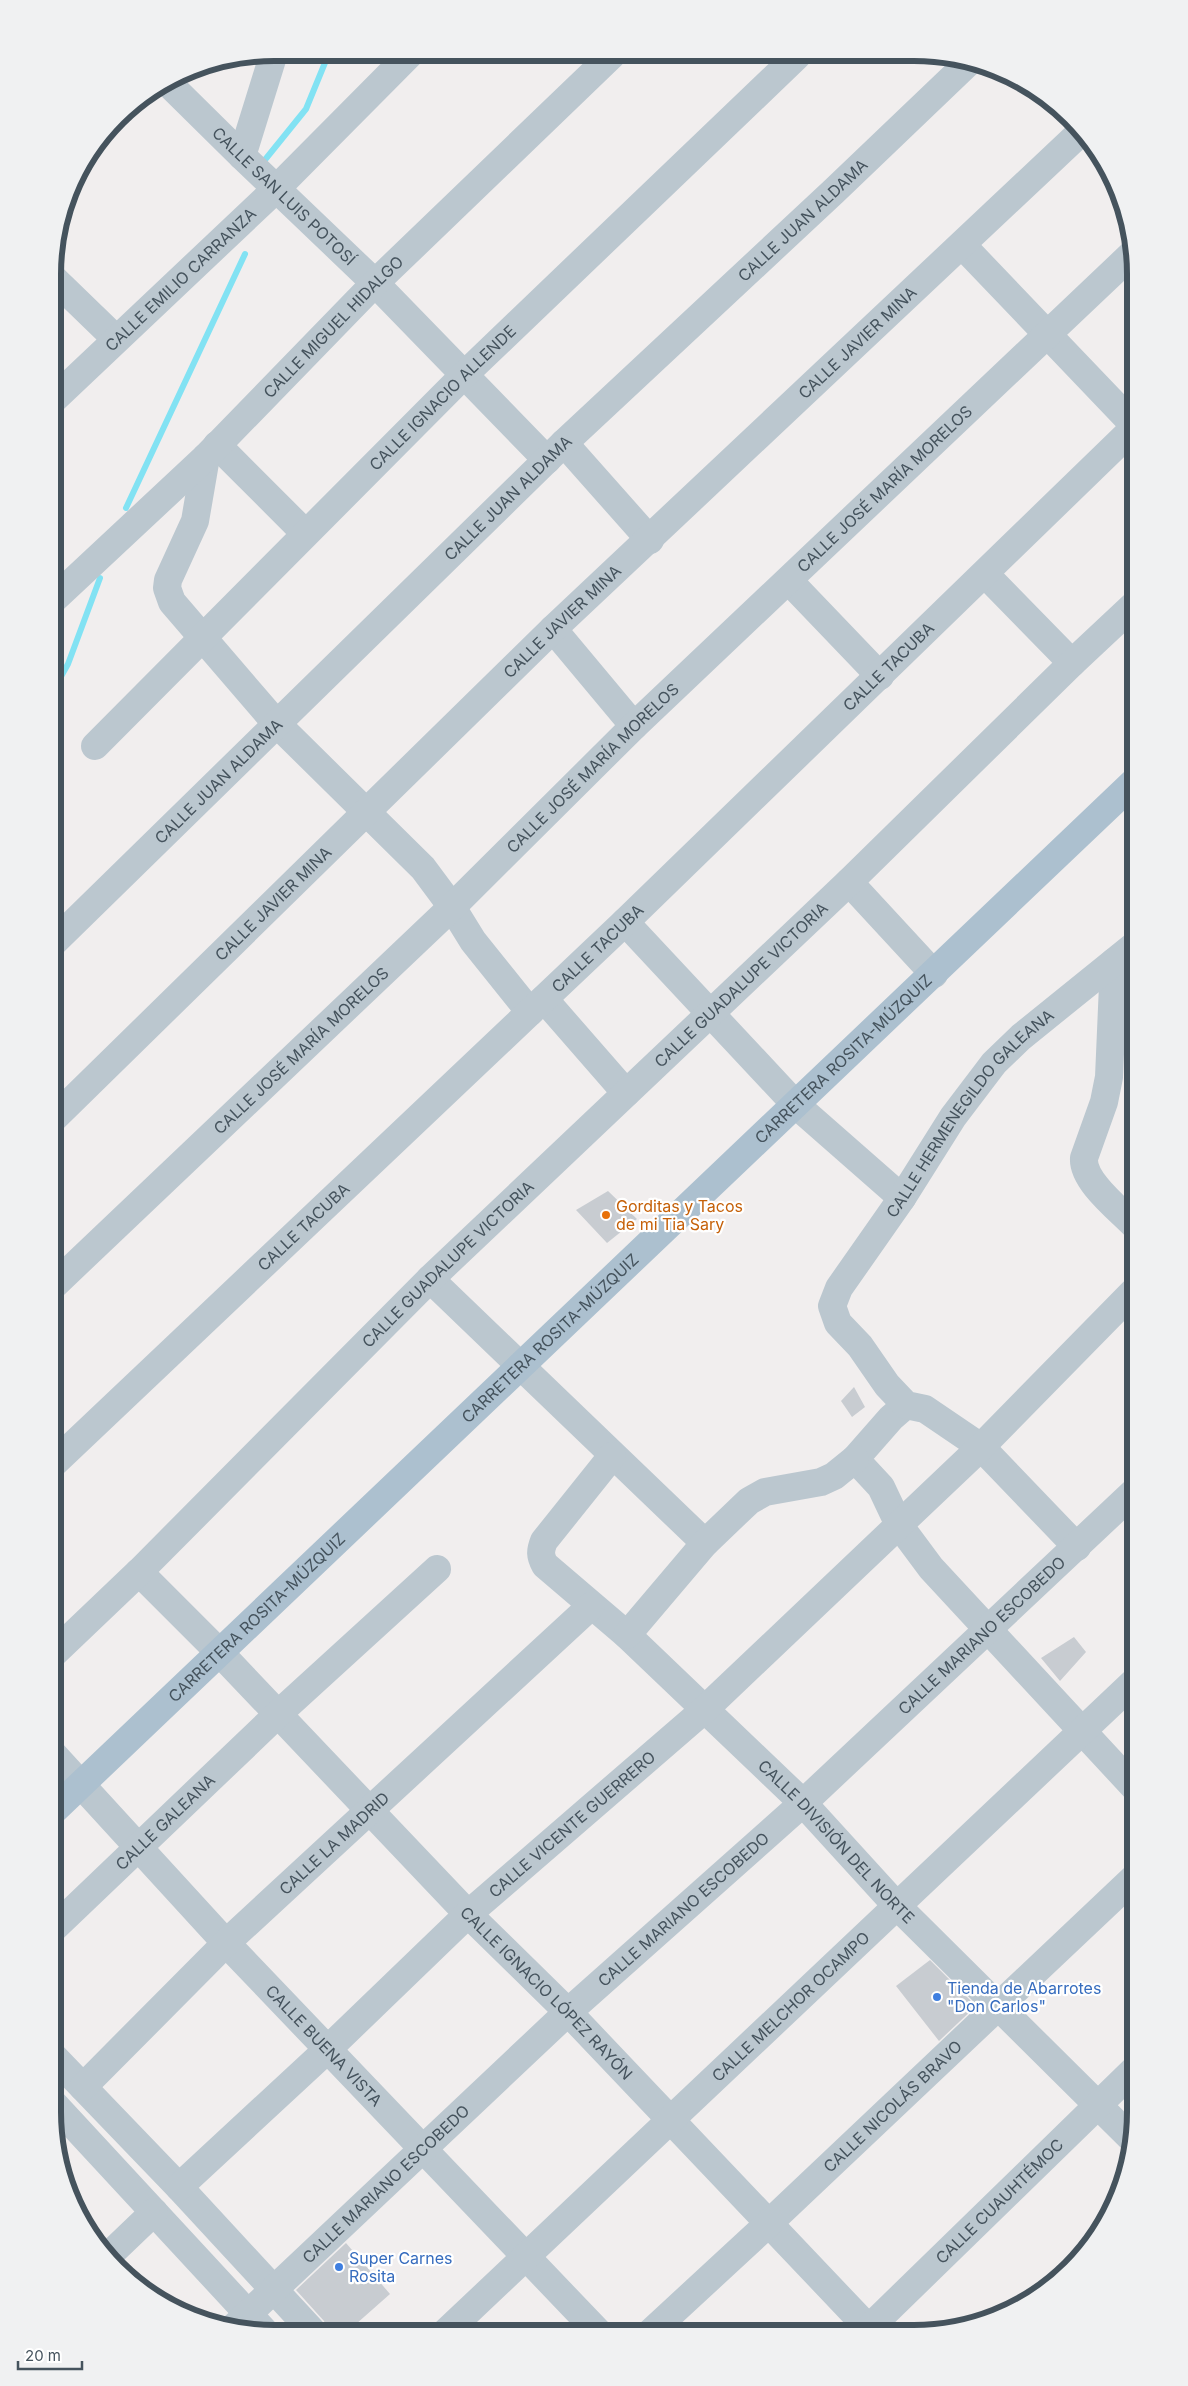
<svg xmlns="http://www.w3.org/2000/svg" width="1188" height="2386" viewBox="0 0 1188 2386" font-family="Inter,sans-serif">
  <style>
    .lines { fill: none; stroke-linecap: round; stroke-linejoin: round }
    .stream { stroke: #82e2f3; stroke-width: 6 }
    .building { fill: #c8ccd1 }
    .minor { stroke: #bbc7cf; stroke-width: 28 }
    .major { stroke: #acc0cf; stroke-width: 28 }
    .food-dot { fill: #e8710a; stroke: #fff; stroke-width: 2 }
    .shop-dot { fill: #3f7fe0; stroke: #fff; stroke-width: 2 }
    .labels { text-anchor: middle; stroke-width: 4.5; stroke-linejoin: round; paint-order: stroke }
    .street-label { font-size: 16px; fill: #45535d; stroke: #fff }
    .food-label { font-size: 16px; fill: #c56008; stroke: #fff; text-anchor: start }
    .shop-label { font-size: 16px; fill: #366cbe; stroke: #fff; text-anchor: start }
    .rim { fill: none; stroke: #45535d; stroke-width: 6 }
  </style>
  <rect width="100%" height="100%" fill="#f1eeee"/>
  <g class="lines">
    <path class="stream" d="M264,161L306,109L329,53
      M126,508L245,254
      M54,689L68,664L100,578"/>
  </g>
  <path class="building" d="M608,1191L637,1219L607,1243L576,1210Z
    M854,1387L865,1407L852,1417L841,1401Z
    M1074,1637L1086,1652L1060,1681L1041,1658Z
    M930,1960L976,2006L939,2041L896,1986Z
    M346,2243L390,2294L347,2332H328L324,2321L296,2290Z"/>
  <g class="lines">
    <g class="minor">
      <path id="s1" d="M168,83L242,156L375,283L547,460"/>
      <path d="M242,156L274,53"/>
      <path d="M963,246L1135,426"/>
      <path d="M54,279L116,339"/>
      <path id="s2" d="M54,399L276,189L411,53"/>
      <path d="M564,443L650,540"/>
      <path d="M217,445L305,533"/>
      <path d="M206,457L195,521L168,580L167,588L172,602L276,723L423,868L452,907L473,941L530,1012"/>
      <path d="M985,574L1072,663"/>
      <path d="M789,581L880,676"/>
      <path id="s3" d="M54,599L206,457L375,283L612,55"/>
      <path d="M553,629L634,726"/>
      <path id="s4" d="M95,746L465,374L797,56"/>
      <path d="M849,882L934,974"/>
      <path d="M625,922L796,1105L902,1198"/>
      <path id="s5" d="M54,942L564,443L833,192L970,61"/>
      <path d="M1114,962L1109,1077L1104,1102L1084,1158C1082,1181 1120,1210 1135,1226"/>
      <path d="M544,999L626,1093"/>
      <path id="s6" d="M53,1119L553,629L1081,132"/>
      <path d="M430,1279L705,1543"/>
      <path id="s7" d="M53,1286L452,907L634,726L1132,254"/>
      <path d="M906,1405L891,1418L855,1459L881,1487L899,1525L931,1568L1135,1788"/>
      <path id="s8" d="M612,1456L544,1541C540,1551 540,1556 545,1565L627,1635L803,1803L896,1905L1132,2139"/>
      <path id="s9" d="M53,1464L625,922L1135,427"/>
      <path id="s10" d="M1077,1547L981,1447L925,1409L906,1405L887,1385L860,1346L838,1323L832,1306L839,1288L902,1198L953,1117L994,1063L1021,1037L1135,945"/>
      <path id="s11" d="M139,1572L220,1653L468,1914L568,2012L873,2333"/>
      <path d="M627,1635L705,1543L749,1501L765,1492L821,1482L834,1476L855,1459"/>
      <path id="s12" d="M53,1654L139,1572L430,1279L849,882L1072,663L1135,604"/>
      <path id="s13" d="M53,1754L226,1943L599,2333"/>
      <path id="s14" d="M53,1929L278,1714L437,1569"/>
      <path d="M53,2056L179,2187L313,2332"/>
      <path id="s15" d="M83,2087L226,1943L591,1606"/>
      <path d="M53,2103L265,2332"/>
      <path id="s16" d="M179,2187L328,2049L468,1914L704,1710L981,1447L1135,1290"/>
      <path d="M108,2256L154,2212"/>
      <path id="s17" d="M233,2328L568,2012L803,1803L1135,1491"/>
      <path id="s18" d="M446,2332L1135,1681"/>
      <path id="s19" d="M650,2333L768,2224L1135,1877"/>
      <path id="s20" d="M864,2333L1135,2069"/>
    </g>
    <path class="major" id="s21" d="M53,1811L1135,781"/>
  </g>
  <circle class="food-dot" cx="606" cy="1215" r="5"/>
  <g class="shop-dot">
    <circle cx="937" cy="1997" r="5"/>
    <circle cx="339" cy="2267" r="5"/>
  </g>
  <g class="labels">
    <g class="street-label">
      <text dy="6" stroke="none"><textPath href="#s1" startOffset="162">CALLE SAN LUIS POTOSÍ</textPath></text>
      <text dy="6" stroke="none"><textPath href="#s5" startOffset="1040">CALLE JUAN ALDAMA</textPath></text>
      <text dy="6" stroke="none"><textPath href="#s2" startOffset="174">CALLE EMILIO CARRANZA</textPath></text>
      <text dy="6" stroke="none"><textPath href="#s3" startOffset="390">CALLE MIGUEL HIDALGO</textPath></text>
      <text dy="6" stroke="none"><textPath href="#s6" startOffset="1118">CALLE JAVIER MINA</textPath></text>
      <text dy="6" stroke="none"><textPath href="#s4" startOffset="492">CALLE IGNACIO ALLENDE</textPath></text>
      <text dy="6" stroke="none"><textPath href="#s7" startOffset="1152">CALLE JOSÉ MARÍA MORELOS</textPath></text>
      <text dy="6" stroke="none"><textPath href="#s5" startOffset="635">CALLE JUAN ALDAMA</textPath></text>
      <text dy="6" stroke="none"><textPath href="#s6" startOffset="712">CALLE JAVIER MINA</textPath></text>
      <text dy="6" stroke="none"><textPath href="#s9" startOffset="1155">CALLE TACUBA</textPath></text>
      <text dy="6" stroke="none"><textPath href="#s7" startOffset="748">CALLE JOSÉ MARÍA MORELOS</textPath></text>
      <text dy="6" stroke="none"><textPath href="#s5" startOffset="230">CALLE JUAN ALDAMA</textPath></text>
      <text dy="6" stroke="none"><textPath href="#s6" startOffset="308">CALLE JAVIER MINA</textPath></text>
      <text dy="6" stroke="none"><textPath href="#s9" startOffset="750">CALLE TACUBA</textPath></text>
      <text dy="6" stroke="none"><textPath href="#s12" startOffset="960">CALLE GUADALUPE VICTORIA</textPath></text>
      <text dy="6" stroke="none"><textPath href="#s7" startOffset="342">CALLE JOSÉ MARÍA MORELOS</textPath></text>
      <text dy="6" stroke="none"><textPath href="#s21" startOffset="1091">CARRETERA ROSITA-MÚZQUIZ</textPath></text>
      <text dy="6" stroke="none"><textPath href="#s10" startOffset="589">CALLE HERMENEGILDO GALEANA</textPath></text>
      <text dy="6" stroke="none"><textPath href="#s9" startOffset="345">CALLE TACUBA</textPath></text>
      <text dy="6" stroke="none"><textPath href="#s12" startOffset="555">CALLE GUADALUPE VICTORIA</textPath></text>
      <text dy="6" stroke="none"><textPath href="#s21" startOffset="686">CARRETERA ROSITA-MÚZQUIZ</textPath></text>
      <text dy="6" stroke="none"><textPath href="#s21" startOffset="281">CARRETERA ROSITA-MÚZQUIZ</textPath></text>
      <text dy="6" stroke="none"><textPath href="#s17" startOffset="1020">CALLE MARIANO ESCOBEDO</textPath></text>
      <text dy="6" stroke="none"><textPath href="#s14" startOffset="155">CALLE GALEANA</textPath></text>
      <text dy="6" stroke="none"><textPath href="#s16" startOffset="535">CALLE VICENTE GUERRERO</textPath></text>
      <text dy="6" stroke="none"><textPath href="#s15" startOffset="350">CALLE LA MADRID</textPath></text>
      <text dy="6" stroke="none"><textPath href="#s8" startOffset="536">CALLE DIVISIÓN DEL NORTE</textPath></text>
      <text dy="6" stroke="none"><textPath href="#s17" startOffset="615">CALLE MARIANO ESCOBEDO</textPath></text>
      <text dy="6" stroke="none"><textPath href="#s11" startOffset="586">CALLE IGNACIO LÓPEZ RAYÓN</textPath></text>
      <text dy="6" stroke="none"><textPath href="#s18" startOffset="474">CALLE MELCHOR OCAMPO</textPath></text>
      <text dy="6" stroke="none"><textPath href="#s13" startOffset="398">CALLE BUENA VISTA</textPath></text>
      <text dy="6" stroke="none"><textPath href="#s19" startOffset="332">CALLE NICOLÁS BRAVO</textPath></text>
      <text dy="6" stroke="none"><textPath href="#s17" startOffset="210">CALLE MARIANO ESCOBEDO</textPath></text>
      <text dy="6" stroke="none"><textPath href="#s20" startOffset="189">CALLE CUAUHTÉMOC</textPath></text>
    </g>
    <g class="food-label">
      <text x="616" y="1212">Gorditas y Tacos<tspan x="616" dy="18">de mi Tia Sary</tspan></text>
    </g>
    <g class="shop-label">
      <text x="947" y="1994">Tienda de Abarrotes<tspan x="947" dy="18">"Don Carlos"</tspan></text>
      <text x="349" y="2264">Super Carnes<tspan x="349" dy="18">Rosita</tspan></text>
    </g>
  </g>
  <path d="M0 0H1188V2386H0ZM274 61H914A213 213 0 0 1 1127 274V2112A213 213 0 0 1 914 2325H274A213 213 0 0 1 61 2112V274A213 213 0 0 1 274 61Z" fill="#f0f1f2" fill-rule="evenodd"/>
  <path class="rim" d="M274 61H914A213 213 0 0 1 1127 274V2112A213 213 0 0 1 914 2325H274A213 213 0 0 1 61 2112V274A213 213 0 0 1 274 61Z"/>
  <path d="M18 2361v8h64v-8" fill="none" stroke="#45535d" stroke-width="2.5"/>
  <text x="25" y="2361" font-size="15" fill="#45535d" stroke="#ffffff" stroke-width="4" paint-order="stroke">20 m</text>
</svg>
